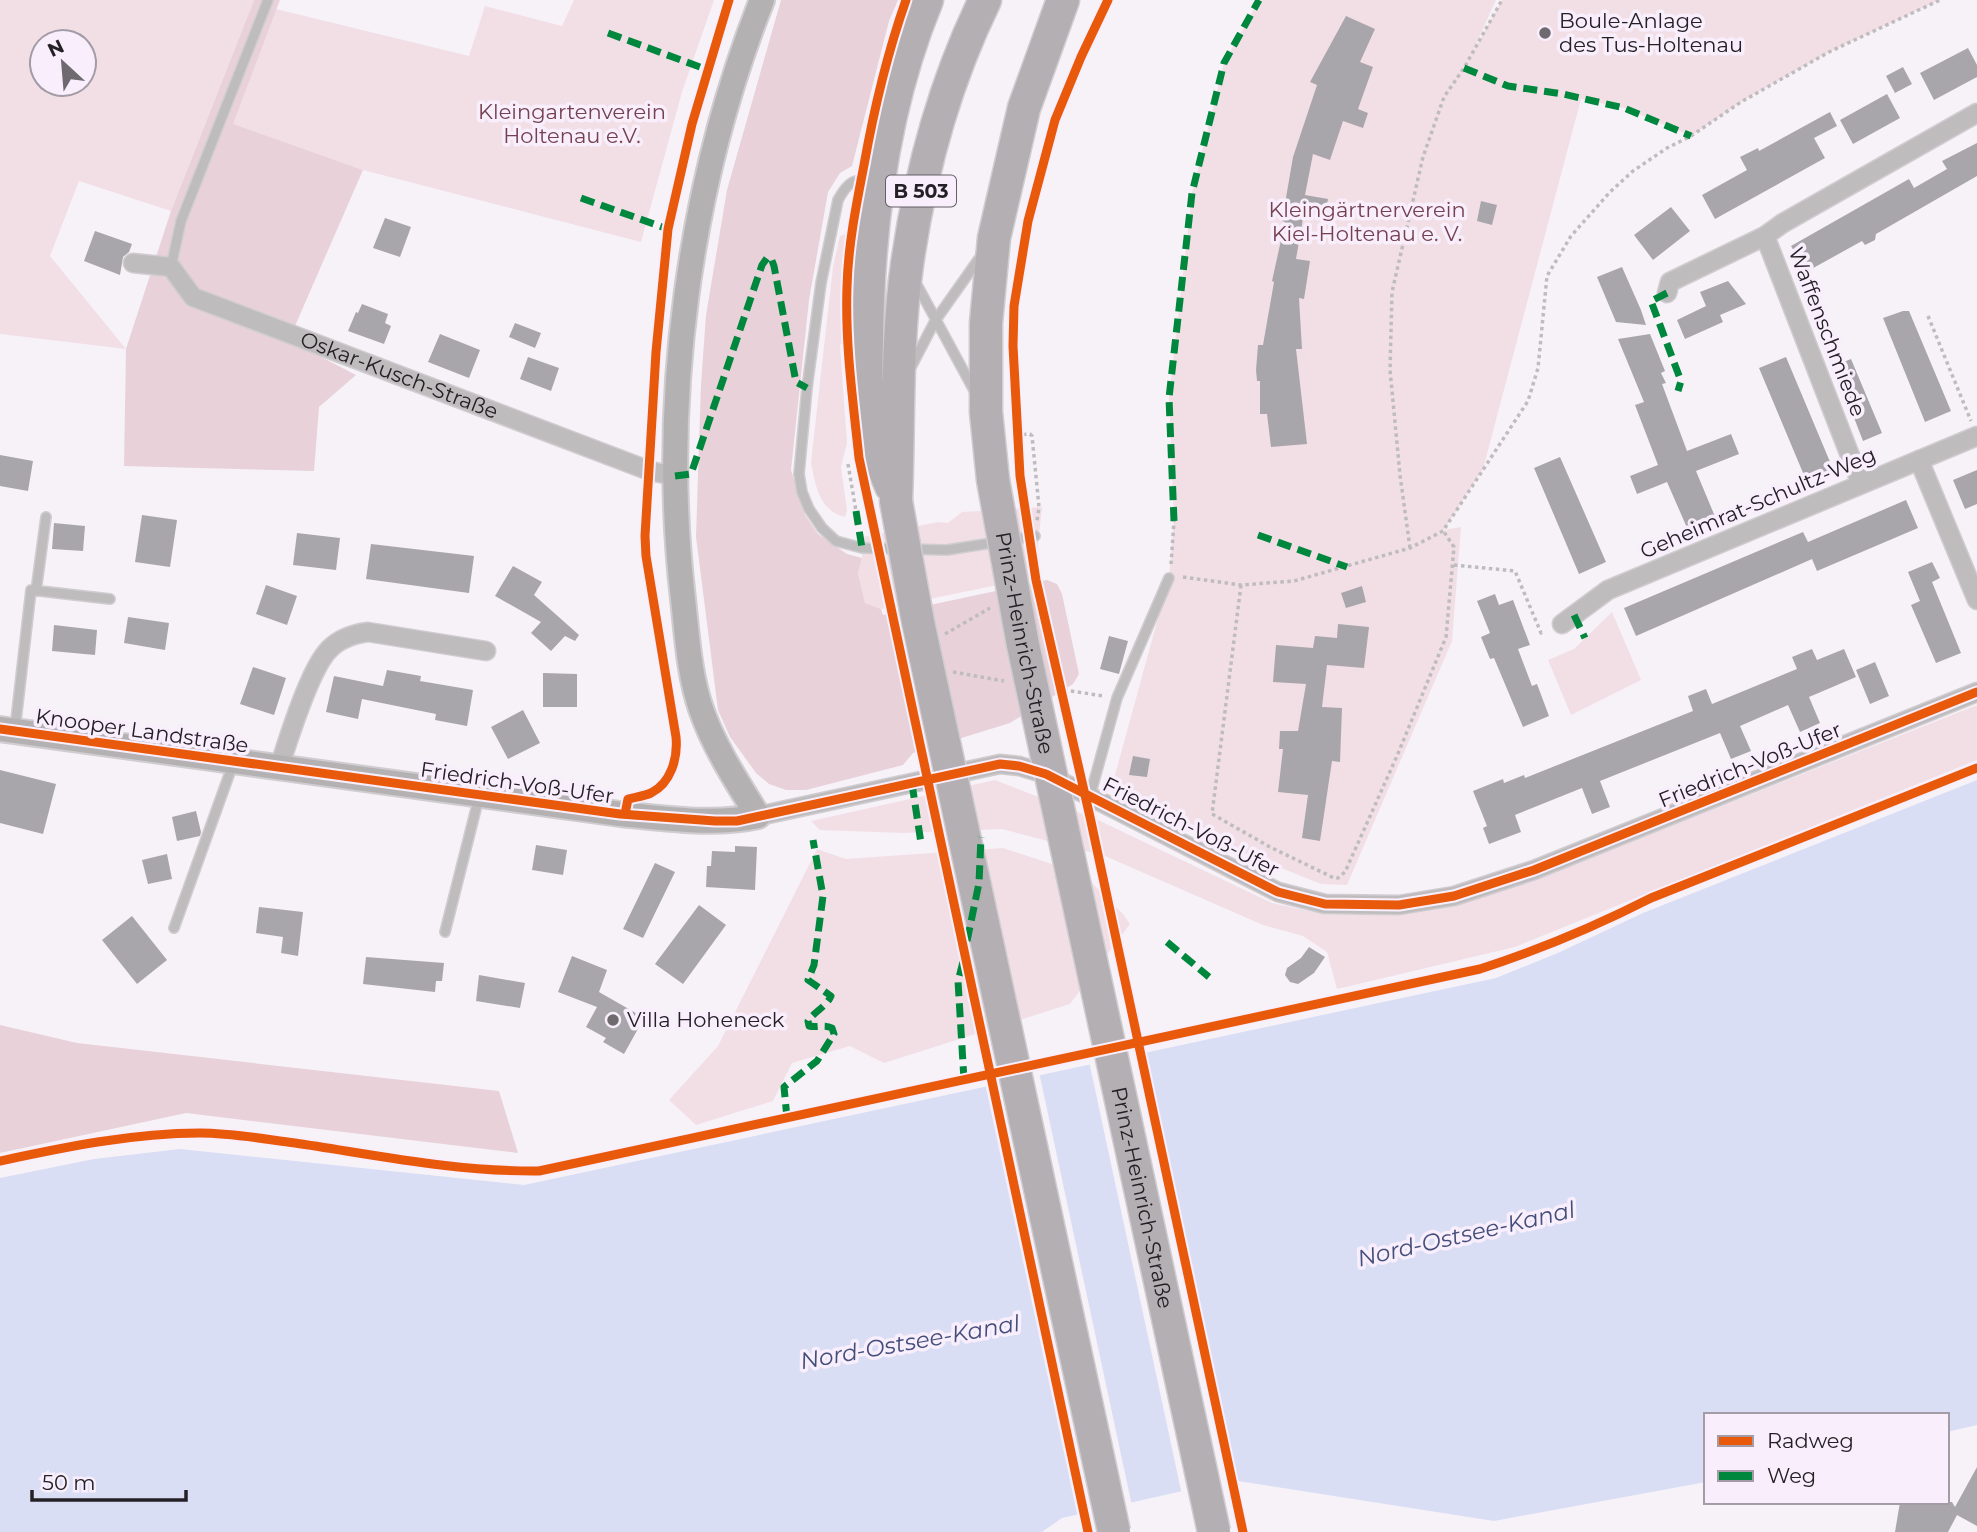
<svg xmlns="http://www.w3.org/2000/svg" width="1977" height="1532" viewBox="0 0 1977 1532" font-family="Montserrat,sans-serif">
  <style>
    .green { fill: #f2dfe6; fill-rule: evenodd }
    .forest { fill: #e8d1d9 }
    .water { fill: #d9def5 }
    .pier { fill: #f7f2f8 }
    .building { fill: #a9a6ab }
    .lines { fill: none; stroke-linecap: round; stroke-linejoin: round }
    .lane-casing { stroke: #d0cdd1; stroke-width: 12 }
    .street-casing { stroke: #d0cdd1; stroke-width: 21 }
    .secondary-casing { stroke: #d0cdd1; stroke-width: 28 }
    .highway-casing { stroke: #d0cdd1; stroke-width: 35 }
    .path { stroke: #bfbcbe; stroke-width: 3.5; stroke-dasharray: 3.5 3.5; stroke-linecap: butt }
    .lane { stroke: #bfbcbe; stroke-width: 9 }
    .street { stroke: #bfbcbe; stroke-width: 18 }
    .secondary { stroke: #b4b1b3; stroke-width: 24 }
    .highway { stroke: #b3afb2; stroke-width: 32 }
    .highway-bridge-casing { stroke: #d0cdd1; stroke-width: 35; stroke-linecap: butt }
    .highway-bridge { stroke: #b3afb2; stroke-width: 32 }
    .quiet { stroke: #00873e; stroke-width: 7; stroke-dasharray: 14 7; stroke-linecap: butt }
    .cycleway-casing { stroke: #f8eefc; stroke-width: 13 }
    .cycleway { stroke: #e8590c; stroke-width: 9 }
    .poi-dot { fill: #6e6a6f; stroke: #f8eefc; stroke-width: 2.5 }
    .labels { text-anchor: middle; stroke-width: 7; stroke-linejoin: round; paint-order: stroke }
    .shield { fill: #f8eefc; stroke: #645e66; stroke-width: 2 }
    .shield-label { font-size: 19px; font-weight: bold; fill: #242025 }
    .poi-label { font-size: 21px; fill: #242025; stroke: #f8eefc; text-anchor: start }
    .park-label { font-size: 21px; fill: #754150; stroke: #f8eefc }
    .street-label { font-size: 21px; fill: #242025; stroke: #f8eefc }
    .water-label { font-size: 23px; font-style: italic; fill: #434e7a; stroke: #f8eefc }
  </style>
  <rect width="100%" height="100%" fill="#f7f2f8"/>
  <path class="green" d="M0,0H254L171,211L79,181L50,256L126,349L0,334ZM42,42H84V84H42Z
    M574,0H714L682,92L641,242L363,170L232,125L276,9L469,56L485,6L562,26Z
    M1259,0H1496L1472,53L1502,0H1940L1829,52L1741,102L1691,136L1624,108L1581,99L1483,469L1444,530L1461,527L1452,641L1347,885L1321,884L1216,842L1112,786L1169,578L1174,520L1169,398L1192,193L1224,63Z
    M847,233L842,305L843,342L840,345L847,443L841,467L847,510L845,517C819,511 815,484 811,462L833,267L840,236Z
    M1042,507L1038,545L1041,576L881,609L865,603L858,573L862,558L863,537L938,522L948,523L962,512Z
    M1612,612L1641,680L1571,715L1548,660L1574,649Z
    M1977,705V760L1515,947L1337,989L1327,952L1303,936L1263,925L1105,856L1002,829L903,833L820,830L811,821L995,780L1098,820L1272,903L1327,915H1396L1453,906L1537,879Z
    M1003,848L1083,874L1123,914L1130,924L1070,1004L884,1063L850,1046L792,1063L773,1101L696,1125L669,1100L718,1046L817,849L846,859Z"/>
  <path class="forest" d="M254,0H280L233,124L363,170L295,326L298,345L356,375L319,407L314,471L124,466L126,349L171,211Z
    M781,0H898L889,21L852,166L840,173L828,192L809,300L791,470L805,515L818,534L847,554L862,558L858,573L865,603L881,609L883,615L1047,580L1057,584L1062,594L1079,674L1073,684L1010,723L913,753L903,765L806,790H786L769,784L756,773L730,737L718,710L696,537L701,384L706,315L727,190Z
    M0,1025L77,1043L499,1091L518,1153L186,1113L0,1153Z"/>
  <path class="water" d="M1977,780V1425L1947,1432V1415H1706V1482L1494,1521L1232,1480L1062,1518L1042,1532H0V1178L94,1159L180,1149L524,1185L1496,978L1560,952L1643,913Z"/>
  <path class="pier" d="M1144,1049L1238,1484L1232,1483L1182,1495L1089,1061Z
    M1039,1072L1132,1506L1078,1518L985,1083Z"/>
  <path class="building" d="M1346,16L1375,29L1360,62L1373,67L1358,109L1368,113L1363,128L1343,121L1330,160L1313,154L1305,195L1328,199L1325,216L1304,213L1296,259L1310,261L1304,299L1299,298L1302,349H1296L1307,444L1271,447L1267,414H1260V381H1257L1256,370L1258,345H1263L1274,282L1272,281L1285,222L1282,221L1293,157L1317,85L1310,82Z
    M1968,48L1977,65V77L1934,100L1920,73Z
    M1903,67L1912,84L1895,93L1886,76Z
    M1887,94L1900,118L1853,144L1840,120Z
    M1830,112L1837,126L1814,138L1825,158L1715,219L1702,195L1747,170L1740,157L1758,148L1759,151Z
    M1977,143V176L1876,234L1875,240L1865,245L1862,241L1806,272L1791,246L1909,179L1914,188L1947,169L1942,161Z
    M1481,201L1497,205L1492,225L1477,221Z
    M1671,207L1690,231L1653,260L1634,235Z
    M385,218L411,227L400,257L373,248Z
    M95,231L132,244L129,252L123,257L120,275L84,261Z
    M1622,267L1641,310L1646,325L1616,322L1597,277Z
    M1728,281L1746,304L1720,315L1723,322L1685,339L1677,320L1706,306L1700,292Z
    M362,304L388,314L385,323L391,326L384,344L348,331L356,312L358,313Z
    M1903,311H1909L1951,411L1925,422L1883,318Z
    M515,323L541,333L535,348L509,337Z
    M440,334L480,350L469,378L428,362Z
    M1650,334L1665,371L1661,373L1666,383L1662,384L1687,451L1731,434L1739,454L1696,471L1716,519L1688,530L1667,482L1637,494L1630,476L1658,465L1635,405L1644,402L1618,339Z
    M528,357L559,368L551,391L520,379Z
    M1786,357L1833,469L1806,480L1759,368Z
    M1851,359L1882,433L1863,441L1834,366Z
    M0,455L33,461L28,491L0,486Z
    M1560,457L1606,562L1579,574L1534,468Z
    M1977,470V504L1965,509L1953,480Z
    M1906,500L1918,528L1817,571L1812,559L1636,636L1624,608L1803,532L1808,542Z
    M142,515L177,520L170,567L135,562Z
    M54,523L85,526L83,551L52,549Z
    M297,533L340,538L336,570L293,565Z
    M371,544L474,556L469,593L366,579Z
    M1932,562L1940,578L1932,582L1961,653L1936,663L1911,605L1920,601L1908,572Z
    M513,566L542,582L534,595L579,635L575,641L565,636L551,651L531,633L541,622L495,596Z
    M266,585L297,596L287,625L256,614Z
    M1362,586L1366,602L1346,608L1341,593Z
    M1495,594L1499,605L1513,600L1530,645L1518,649L1532,686L1537,684L1549,716L1523,727L1494,658L1490,659L1481,637L1490,633L1477,601Z
    M128,617L169,623L165,650L124,643Z
    M1338,624L1369,627L1364,668L1327,665L1322,707L1342,708L1340,762L1332,761L1320,841L1302,838L1308,795L1278,792L1283,749H1279L1280,731H1298L1306,684L1273,682L1276,645L1313,648L1315,636L1337,638Z
    M54,625L97,630L95,655L52,651Z
    M1109,636L1128,641L1119,674L1100,669Z
    M1812,649L1817,660L1844,649L1856,677L1809,697L1820,723L1800,732L1788,705L1740,726L1751,751L1731,759L1720,733L1600,781L1610,807L1592,814L1582,788L1515,815L1521,832L1489,844L1483,828L1487,826L1473,791L1503,779L1504,783L1524,775L1525,778L1693,711L1688,696L1706,689L1712,704L1797,669L1792,657Z
    M1875,662L1889,696L1870,704L1856,670Z
    M253,667L286,678L274,715L240,704Z
    M387,670L421,676L420,681L473,690L467,726L435,720L436,714L362,699L358,719L326,712L334,676L383,686Z
    M543,673L577,674V707H543Z
    M523,710L540,743L508,759L491,727Z
    M1133,756L1150,759L1147,777L1129,775Z
    M0,770L56,784L43,834L0,823Z
    M196,811L201,832L200,836L177,841L172,817Z
    M536,845L567,850L563,875L532,870Z
    M735,846L757,847L755,890L706,887L707,866H711L712,851L735,852Z
    M167,854L172,879L148,884L142,860Z
    M655,863L675,872L643,938L623,929Z
    M699,905L726,925L683,984L655,964Z
    M259,907L303,912L298,956L281,953L283,937L256,933Z
    M132,916L167,960L137,984L102,940Z
    M1309,947L1325,957L1314,973L1298,984L1290,982L1285,975L1287,968L1301,958Z
    M572,956L607,970L599,992L641,1016L635,1025L639,1027L624,1054L603,1042L606,1038L586,1027L597,1007L558,992Z
    M366,957L444,963L442,981H436L435,992L363,984Z
    M479,975L525,983L520,1008L476,1001Z
    M1977,1467V1526L1957,1515L1948,1532H1895L1900,1502H1952L1955,1507Z"/>
  <g class="lines">
    <defs>
      <path id="lane" d="M874,181C853,178 848,182 838,200L821,283L807,388L799,474L802,492L809,509L822,528L836,541L862,548L947,550L1035,536
        M171,267L181,221L268,0
        M916,283L976,394
        M910,369L935,321L983,253
        M36,591L46,517
        M15,729L31,590L110,599
        M1090,796L1117,698L1169,578
        M174,928L233,764
        M445,932L479,797"/>
      <g id="street">
        <path d="M1765,236L1861,484"/>
        <path id="s1" d="M133,263L171,267L193,297L650,471L675,476"/>
        <path d="M1667,293L1670,282L1765,236L1783,223L1977,113"/>
        <path d="M1919,460L1977,600"/>
        <path d="M1562,624L1608,590L1977,436"/>
        <path d="M279,768C288,740 308,675 326,653C336,640 353,634 368,632L486,651"/>
        <path d="M758,816L1000,764L1019,766L1046,774L1278,892L1325,904L1399,905L1454,896L1534,870L1977,692"/>
      </g>
      <path id="secondary" d="M0,729L620,814C665,818 713,826 758,816C737,782 714,747 701,709C689,674 687,635 683,599C660,401 689,185 762,0"/>
      <path id="highway" d="M993,480L986,412V323L994,238L1024,108L1063,0
        M891,486C885,471 878,456 874,441C865,409 866,373 867,340C868,226 883,106 927,0
        M896,501C899,423 896,343 907,265C920,173 944,84 985,0"/>
    </defs>
    <use href="#lane" class="lane-casing"/>
    <use href="#street" class="street-casing"/>
    <use href="#secondary" class="secondary-casing"/>
    <use href="#highway" class="highway-casing"/>
    <path class="path" d="M1928,316L1971,421
      M1016,435L1030,434L1032,436L1039,507L1037,521
      M848,464L856,511
      M1410,548L1400,475L1390,370L1392,292L1423,157L1444,97L1464,68L1502,0
      M1171,564L1174,521
      M1454,565L1515,571L1541,633L1544,631
      M1183,577L1241,585L1294,581L1410,548L1443,531L1528,401L1538,368L1547,276L1571,236L1610,192L1633,171L1667,148L1691,136L1741,102L1829,52L1940,0
      M1241,585L1212,814L1270,847L1334,878H1338L1345,872L1397,756L1446,637L1454,547L1444,532
      M945,634L990,608
      M953,672L1004,681
      M1057,689L1104,696"/>
    <use href="#lane" class="lane"/>
    <use href="#street" class="street"/>
    <use href="#secondary" class="secondary"/>
    <use href="#highway" class="highway"/>
    <defs>
      <g id="highway-bridge">
        <path id="s2" d="M993,480L1023,645L1214,1532"/>
        <path d="M896,501L918,622L1114,1532"/>
      </g>
    </defs>
    <use href="#highway-bridge" class="highway-bridge-casing"/>
    <use href="#highway-bridge" class="highway-bridge"/>
    <path class="quiet" d="M608,33L708,70
      M1464,68L1508,86L1563,94L1624,108L1691,136
      M581,198L668,229
      M1667,293L1651,301L1681,381L1678,391
      M675,476L691,474L762,265L767,258H771L774,266L796,382L807,388
      M856,511L862,548
      M1174,521L1169,398L1192,193L1224,63L1259,0
      M1258,535L1347,567
      M1574,615L1585,638
      M912,784L921,843
      M967,941L979,883L981,837
      M1167,942L1209,977
      M963,962L958,981L964,1080
      M787,1118L784,1087L817,1061L834,1034L832,1028C825,1024 817,1028 809,1026L808,1021C814,1012 827,1006 831,996L808,980L814,965L823,896L813,840"/>
    <defs>
      <path id="cycleway" d="M906,0C887,54 874,109 864,165C856,206 848,246 847,287C845,344 853,401 859,458L1088,1532
        M1108,0L1081,57L1055,120L1028,221L1014,306L1013,346L1020,476L1036,580L1090,817L1243,1532
        M0,729L620,814L715,821H737L1000,764L1019,766L1046,774L1278,892L1325,904L1399,905L1454,896L1534,870L1977,692
        M625,814L628,799C636,797 644,796 651,793C671,783 678,758 676,737L646,556L645,536L656,352L668,229L692,124L729,0
        M0,1161C65,1147 133,1133 200,1133C232,1133 264,1139 295,1143C376,1155 457,1172 539,1171L1480,969C1539,950 1596,926 1651,898L1977,768"/>
    </defs>
    <use href="#cycleway" class="cycleway-casing"/>
    <use href="#cycleway" class="cycleway"/>
  </g>
  <g class="poi-dot">
    <circle cx="1545" cy="33" r="7"/>
    <circle cx="613" cy="1020" r="7"/>
  </g>
  <g class="labels">
    <rect class="shield" x="886" y="175.5" width="70" height="31" rx="5"/>
    <g class="shield-label">
      <text x="921" y="198">B 503</text>
    </g>
    <g class="poi-label">
      <text x="1559" y="28">Boule-Anlage<tspan x="1559" dy="24">des Tus-Holtenau</tspan></text>
      <text x="627" y="1027">Villa Hoheneck</text>
    </g>
    <g class="park-label">
      <text x="572" y="119">Kleingartenverein<tspan x="572" dy="24">Holtenau e.V.</tspan></text>
      <text x="1367" y="217">Kleingärtnerverein<tspan x="1367" dy="24">Kiel-Holtenau e. V.</tspan></text>
    </g>
    <g class="street-label">
      <text transform="translate(1827 332) rotate(69)" y="7">Waffenschmiede</text>
      <text dy="7" stroke="none"><textPath href="#s1" startOffset="296">Oskar-Kusch-Straße</textPath></text>
      <text transform="translate(1758 503) rotate(-23)" y="7">Geheimrat-Schultz-Weg</text>
      <text dy="7" stroke="none"><textPath href="#s2" startOffset="166">Prinz-Heinrich-Straße</textPath></text>
      <text transform="translate(142 731) rotate(8)" y="7">Knooper Landstraße</text>
      <text transform="translate(1750 765) rotate(-22)" y="7">Friedrich-Voß-Ufer</text>
      <text transform="translate(517 783) rotate(8)" y="7">Friedrich-Voß-Ufer</text>
      <text transform="translate(1191 827) rotate(27)" y="7">Friedrich-Voß-Ufer</text>
      <text dy="7" stroke="none"><textPath href="#s2" startOffset="733">Prinz-Heinrich-Straße</textPath></text>
    </g>
    <g class="water-label">
      <text transform="translate(1466 1234) rotate(-13)" y="8">Nord-Ostsee-Kanal</text>
      <text transform="translate(910 1342) rotate(-10)" y="8">Nord-Ostsee-Kanal</text>
    </g>
  </g>
  <rect x="1704" y="1413" width="245" height="91" fill="#f8eefc" stroke="#a39ca6" stroke-width="2"/>
  <rect x="1718" y="1436" width="35" height="10" fill="#e8590c" stroke="#a39ca6" stroke-width="2"/>
  <text x="1767" y="1448" font-size="21" fill="#242025">Radweg</text>
  <rect x="1718" y="1471" width="35" height="10" fill="#00873e" stroke="#a39ca6" stroke-width="2"/>
  <text x="1767" y="1483" font-size="21" fill="#242025">Weg</text>
  <g transform="translate(63 63) rotate(334)"><circle r="33" fill="#f8eefc" stroke="#a39ca6" stroke-width="2"/>
  <path d="M0-5L12 26L0 18L-12 26Z" fill="#6e6a6f"/>
  <text y="-10" font-size="19" font-weight="bold" text-anchor="middle" fill="#242025">N</text>
  </g>
  <path d="M32 1490v10h154v-10" fill="none" stroke="#242025" stroke-width="3.5"/>
  <text x="42" y="1490" font-size="21" fill="#242025" stroke="#f8eefc" stroke-width="5" paint-order="stroke">50 m</text>
</svg>
